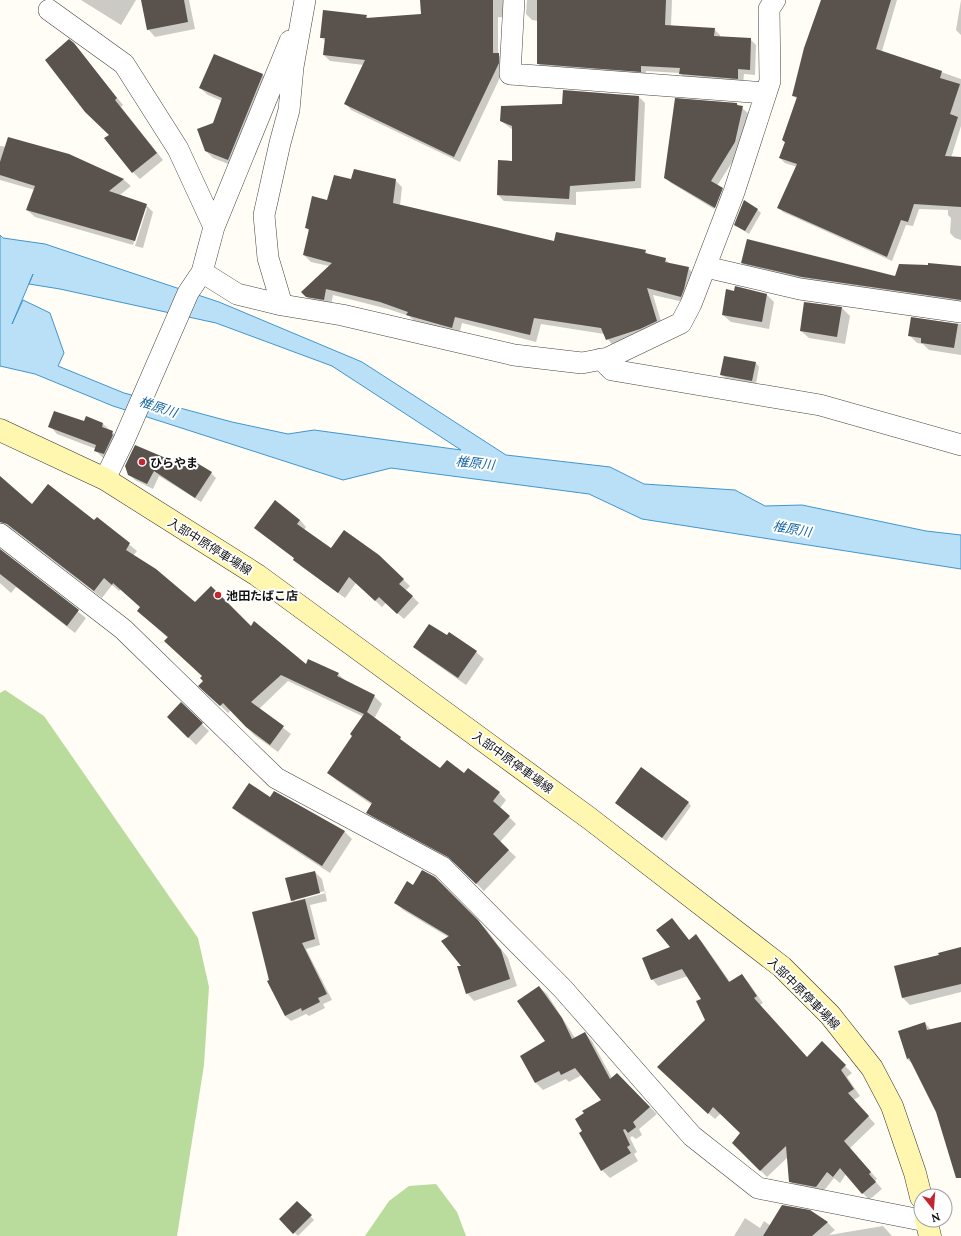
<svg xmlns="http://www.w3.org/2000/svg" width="961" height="1236" font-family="Lora,'Noto Sans JP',serif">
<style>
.forest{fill:#b9dc9c}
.water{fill:#b9e0f7;stroke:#3f96cf;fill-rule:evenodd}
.shadow{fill:#0003;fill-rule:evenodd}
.building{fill:#5a524d}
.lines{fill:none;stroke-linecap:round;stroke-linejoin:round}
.minor-casing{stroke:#444;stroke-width:22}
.secondary-casing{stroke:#333;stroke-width:23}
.minor{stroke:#fff;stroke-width:21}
.secondary{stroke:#fff6b0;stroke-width:22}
.poi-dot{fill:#c4262e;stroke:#fff;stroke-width:1.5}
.labels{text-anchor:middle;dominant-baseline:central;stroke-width:4;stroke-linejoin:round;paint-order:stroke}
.poi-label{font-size:12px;font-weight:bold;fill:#111;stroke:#fff;text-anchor:start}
.street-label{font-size:12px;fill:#111;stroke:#fff}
.water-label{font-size:13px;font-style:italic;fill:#1768a6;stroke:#fff}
</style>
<rect width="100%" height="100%" fill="#fffdf5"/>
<path class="forest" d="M5,690L44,716L198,938L209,987L204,1065L177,1236H0V693Z
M436,1184L457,1212L466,1236H365L389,1201L409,1186Z"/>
<path class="water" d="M0,235L3,238L45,244L219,302L362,362L506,455L610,467L644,484L735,490L765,506L802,505L926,531L961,535V569L642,519L589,494L391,468L343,480L113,406L35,374L0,366ZM33,274L29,284L60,289L216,323L332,366L461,450L314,430L288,434L232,422L124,393L58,366L64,353L50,313L23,300L12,324Z"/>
<path class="shadow" d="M81,0H136L121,25Z
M142,0H189L195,29L155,37L148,29Z
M430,0H509L507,18L498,17V54L504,60V69L460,162L351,110L346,104L364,65L330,61L324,55L325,41L321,37L366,16L369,19L422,15Z
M527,0H672L671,26L714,29L720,35V38L750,39L756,45L755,75L744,74L743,84L686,80L680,73L646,71V77L543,69L538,63V21L532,20L526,14Z
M822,0H897L882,51L961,79V126L951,158H961V240L955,238L950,233L951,218L948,215V210L919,209L913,226L906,225L892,261L783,212L778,207L797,167L785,163L780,158L786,143L783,140L797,99L793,95Z
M961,0V35L956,30Z
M73,43L123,105L121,107L163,160L140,179L133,172L110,135Z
M214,55L263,75L270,83L236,167L213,158L206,151L222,101L208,95L200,88Z
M564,91L639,97L645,103L641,188L576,192V205L504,201L498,195L513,162V130L501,121L563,105Z
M737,104L748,113L741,148L717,186L721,189L714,209L671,183L665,177Z
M0,146L69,155L124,180L131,186L120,195L146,205L153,212L143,248L135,246L147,208H144L133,245L35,217L27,210L35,190L0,180Z
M352,180H395L402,187L400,206L554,243L645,251L649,255L665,259L670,264L688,268L695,275L688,303L653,295L663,328L614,347L604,334L541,324L536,342L462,323L459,335L415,322L409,316L388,309L333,295L331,306L314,304L303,292L329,266L311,262L304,255L310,232L306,228L328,201Z
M723,190L728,195L721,213L715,210Z
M758,210L761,213L749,234L735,225Z
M742,263L896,277L961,267V306L750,270Z
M766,294L774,302L769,329L731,322L723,315Z
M805,303L842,308L850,316L845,344L809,338L801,331Z
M912,318L961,324V355L929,350L923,344L917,343L909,335Z
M756,363L759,367L756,384L725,378L721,374Z
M85,422L103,424L120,439L111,461L103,458L95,450L96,449L57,434L50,426Z
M126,466L187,469L211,473L216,478L201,502L159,476L153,489L135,480L129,474Z
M0,478L32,506L94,521L97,518L137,551L133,556L195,603L251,627L306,666L338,674L346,681L374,696L382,704L374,719L440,769L464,775L499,793L506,800L500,808L516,824L500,842L516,857L484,891L456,864L375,820L368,813L372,805L336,780L329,773L353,736L364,717L288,681L259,709L291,734L278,752L254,735L231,710L228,713L200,686L204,681L203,677L168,638L138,611L141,607L121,589L119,591L112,585L102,598L16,532L10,529L0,532Z
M300,520L306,527L304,530L331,550L378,556L410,586L406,590L419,603L404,619L386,603L382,607L356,583L345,598L301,566L295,559L255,528Z
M0,550L86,618L75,633L16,587L11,593L0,583Z
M447,637L476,652L484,659L466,685L422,654L414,647Z
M181,704L209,731L196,745L168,717Z
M274,792L345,832L352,839L330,873L241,815L233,808L270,798Z
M688,802L691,806L666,841L620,806Z
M315,872L322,879L327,901L310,905L320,945L306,949L332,1000L323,1004L325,1008L309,1016L306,1014L291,1021L285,1016L294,903L291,900ZM325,891L326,893L295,901V899Z
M434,878L486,929L508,958L517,986L474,1001L467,993L463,967L448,937L403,910L396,903L414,886Z
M672,919L689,940L695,936L702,942L730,982L742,975L748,982L763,1003L760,1005L807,1058L822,1043L852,1073L847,1077L860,1096L854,1100L875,1124L850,1148L877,1179L875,1181L882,1189L869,1200L846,1174L840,1183L834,1178L822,1193L797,1188L790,1181L788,1157L767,1177L733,1143L742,1134L721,1113L715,1119L665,1074L707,1020L702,999L688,976L658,986L652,979L671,948Z
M961,949V992L910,1005L903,998L895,967Z
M539,987L547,994L575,1038L585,1033L592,1041L612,1078L617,1074L657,1114L639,1129L642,1135L636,1139L632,1136L630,1138L637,1152L634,1154L638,1161L610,1178L602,1170L584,1132L603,1100L582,1075L569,1082L566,1079L543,1090L536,1083L521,1056L546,1041Z
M925,1023L931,1030L961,1023V1176L937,1111L914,1065L907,1059Z
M297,1202L314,1220L298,1236L280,1219Z
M810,1211L828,1223L835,1230L829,1235L883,1226L892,1236H734L745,1218L760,1228L764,1221L771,1226Z"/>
<path class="building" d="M141,0H184L188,22L147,30Z
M420,0H493V53H499V63L454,157L344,104L365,60L323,55L325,38H320L323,10L367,15L366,18L421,14Z
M537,0H666L665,25L715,28L714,36L751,38L750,70L738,69V79L679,74L680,68L641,66V72L537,64Z
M821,0H891L876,49L942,71L940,78L960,84L950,114L958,117L945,156L961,157V207L914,204L908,222L901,220L887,257L777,208L797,164L779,158L785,142L782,140L797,97L792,96L804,48Z
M69,39L74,43L117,98L115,100L157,153L132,173L104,138L109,135L85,112L45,60Z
M214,54L263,74L228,160L205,151L197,129L213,123L222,98L199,88Z
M563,90L639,96L635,181L570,186L569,199L497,195L498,160L512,161V126L500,121L501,106L562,104Z
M675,98L737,103V105L743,106L735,142L711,181L723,188L715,208L664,178Z
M8,137L69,154L124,179L109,191L147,204L135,241L26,210L35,186L0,175V162Z
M354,169L396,179L393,203L554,241L556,232L646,250L645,253L666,258L665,262L689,267L684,289L681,297L647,288L657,321L640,329L606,340L601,328L534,318L530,335L455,317L452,328L406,315L408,312L380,302L326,289L324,300L306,297L301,292L332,263L303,255L309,229L305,228L312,196L327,200L334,175L351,179Z
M744,200L758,209L745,231L734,225Z
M747,239L895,276L899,264L928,265V263L961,266V300L802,277L741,263Z
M735,286L767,294L762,322L722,315L726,289L734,291Z
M804,302L842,307L837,337L800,331Z
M911,317L958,324L954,348L921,343V338L908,336Z
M724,356L756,362L752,381L720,375Z
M54,411L84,421L86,416L103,423L102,427L113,431L112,434L113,435L104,454L94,451L96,445L48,427Z
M135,445L187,467L192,460L212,472L195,498L154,471L147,484L128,475L125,466Z
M0,476L32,504L48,484L94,520L97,517L130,543L126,550L156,569L195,602L211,586L251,626L254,621L306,664L308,659L339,673L337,676L375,695L367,712L401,737L400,739L440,768L447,760L464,773L468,768L500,792L493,801L510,816L493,834L509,850L476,884L448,857L366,813L372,803L327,773L352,736L350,734L364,714L281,675L251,702L284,726L270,745L246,727L223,703L220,706L198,686L203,681L200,678L202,676L164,641L168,637L137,611L140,607L113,583L112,585L104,578L94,591L7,524L0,522Z
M275,500L300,520L297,524L331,548L344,530L379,555L404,579L399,584L413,596L397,614L379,597L375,601L349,577L338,593L293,560L294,558L254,528Z
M0,549L79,610L67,626L0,574Z
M429,624L447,635L449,632L477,651L458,678L413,647Z
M181,702L203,723L188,738L167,717Z
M641,767L689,802L662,838L615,803Z
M249,783L270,797L274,791L345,831L322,866L232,808Z
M422,870L435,877L478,920L501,950L510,979L466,994L457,966H461L441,941L449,936L394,903L407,881L413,885Z
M315,871L320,893L291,901L285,878Z
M305,899L315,939L302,943L327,994L318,998L320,1002L302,1011L301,1008L285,1016L267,981L269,980L252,912Z
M672,918L689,940L696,934L729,982L742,974L757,996L754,998L807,1057L822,1041L846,1065L841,1070L854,1089L848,1093L869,1116L844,1141L871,1172L869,1174L876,1182L862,1194L840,1168L833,1177L827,1172L816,1187L789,1182L786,1146L760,1171L732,1143L740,1133L713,1107L708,1114L657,1067L705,1020L696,1001L701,999L682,969L651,980L642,958L670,947L656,930Z
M961,947V984L902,998L894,966L939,955L938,953Z
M539,986L562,1018L572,1039L585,1032L610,1079L617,1073L650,1107L633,1122L636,1127L628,1133L625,1129L623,1130L630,1145L627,1147L631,1153L601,1171L579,1133L582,1131L575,1119L584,1113L582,1111L601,1100L575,1068L561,1075L559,1071L535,1083L520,1056L545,1041L517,1001Z
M925,1022L927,1030L961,1022V1178H956L936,1112L909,1058L907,1059L898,1031Z
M297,1201L312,1215L293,1234L279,1219Z
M782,1205L810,1210L828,1222L812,1236H763Z"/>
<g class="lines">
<g class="minor-casing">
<path id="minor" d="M514,0L510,74L766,93
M49,10L124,64L178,149L214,227
M706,267L800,289L961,312
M202,272L214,227L290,41
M282,305L268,258L264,215L280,143L289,110L293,67L305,0
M601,359L612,370L820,405L961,445
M105,479L124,440L188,293L202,272L237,294L282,305L342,315L514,355L582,363L608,358L681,323L691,304L734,192L770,81L769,9L775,0
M0,534L123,629L276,778L442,867L563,989L692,1136L758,1188L921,1220"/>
</g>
<g class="secondary-casing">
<path id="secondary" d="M0,430L105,479L257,575L589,818L782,967L830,1015L872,1068L892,1106L915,1173L921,1197
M926,1220L930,1236"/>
</g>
<use href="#minor" class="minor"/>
<use href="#secondary" class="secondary"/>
</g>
<g class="poi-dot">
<circle cx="142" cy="462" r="4"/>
<circle cx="218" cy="595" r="4"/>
</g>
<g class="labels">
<g class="poi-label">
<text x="150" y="462">ひらやま</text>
<text x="226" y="595">池田たばこ店</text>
</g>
<g class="street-label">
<text transform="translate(210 546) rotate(32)">入部中原停車場線</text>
<text transform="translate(513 762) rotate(36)">入部中原停車場線</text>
<text transform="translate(804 993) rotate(45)">入部中原停車場線</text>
</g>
<g class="water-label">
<text transform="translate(158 407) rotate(19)">椎原川</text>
<text transform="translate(475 463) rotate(6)">椎原川</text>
<text transform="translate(792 529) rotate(10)">椎原川</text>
</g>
</g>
<g transform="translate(933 1208) rotate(163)"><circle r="19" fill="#ffffff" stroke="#a0a0a0"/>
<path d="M0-3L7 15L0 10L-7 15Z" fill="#c4262e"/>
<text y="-6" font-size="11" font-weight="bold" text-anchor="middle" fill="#111111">N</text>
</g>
</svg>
